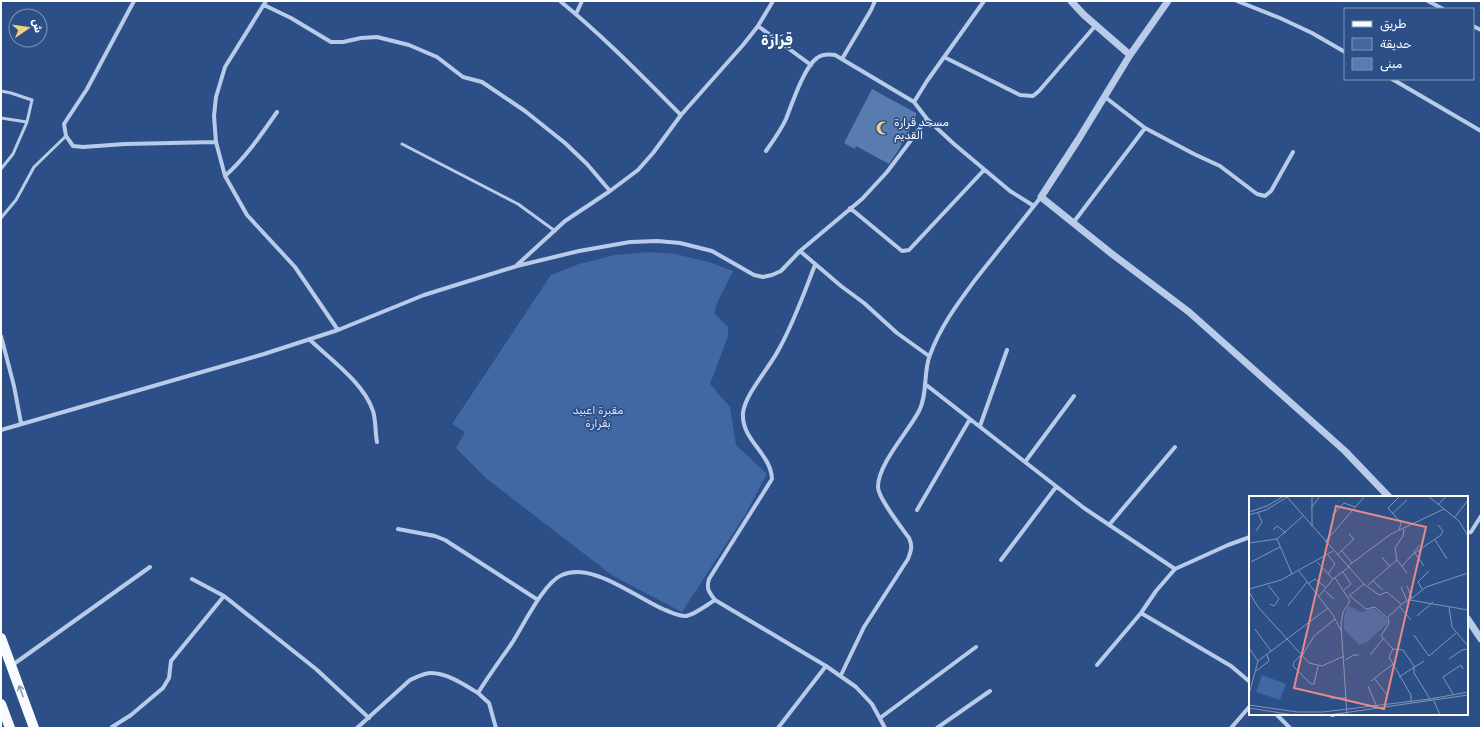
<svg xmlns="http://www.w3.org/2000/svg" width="1482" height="729" font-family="Rubik,Cairo,sans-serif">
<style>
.green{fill:#4168a3}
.building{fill:#587bb0}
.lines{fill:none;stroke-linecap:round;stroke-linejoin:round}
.service{stroke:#b8cbe8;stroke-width:3}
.minor{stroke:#b8cbe8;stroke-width:4}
.tertiary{stroke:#b8cbe8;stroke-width:7}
.primary{stroke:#fafbfe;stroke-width:10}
.oneway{stroke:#899cbd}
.labels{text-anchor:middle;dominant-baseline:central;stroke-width:3.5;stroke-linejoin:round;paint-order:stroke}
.poi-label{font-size:11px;fill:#fff;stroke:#2c4f87;text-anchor:start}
.park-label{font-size:11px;fill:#dbe6f6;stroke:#2c4f87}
.district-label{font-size:15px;font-weight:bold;fill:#fff;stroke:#2c4f87}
.inset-road{fill:none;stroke:#8095b7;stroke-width:1}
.view{fill:#e88989;fill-opacity:0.15;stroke:#e88989;stroke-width:2}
.inset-edge{fill:none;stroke:#fff;stroke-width:2}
</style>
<rect width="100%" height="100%" fill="#2c4f87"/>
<path class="green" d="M648,252L675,254L709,262L733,271L717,303L714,313L728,327V336L710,384L730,407L736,445L767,474L745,515L682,612L613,576L487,479L456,448L465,432L452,424L551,275L579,264L615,255Z"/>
<path class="building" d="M872,89L916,113V118L898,151L889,164L856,146L855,149L844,143Z"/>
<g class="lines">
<path class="service" d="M1,91L11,93L32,100L27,122
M1,118L27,122L13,154L1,169
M402,144L518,204L555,231
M1,218L16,200L34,167L66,136"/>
<path class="minor" d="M134,1L87,89L64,124L66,136L73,146L83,147L125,144L216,142
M266,1L225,67L216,97L214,116L216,142L225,176L247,215L295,267L338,330
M560,1C603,36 642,76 681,115
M1237,1L1280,18L1312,33L1345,52
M1428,1L1443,9
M264,5L291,18L331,42H343L361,38L377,37L409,45L437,57L463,77L482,82L525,111L565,143L587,164L610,191
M576,14L582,1
M758,26L811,65
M1473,26L1481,30
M944,57L1020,95L1033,96L1039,91L1096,25
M842,59L871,10L875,1
M1392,79L1481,131
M1105,97L1145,128L1194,154L1220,166L1257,194L1265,196L1271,191L1293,152
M914,102L927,81L984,1
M766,151C773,141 781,130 786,119C792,104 804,67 817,58C822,54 828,54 835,55L914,102L927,119L954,144L1010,191L1034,206
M225,176C246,157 261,135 277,112
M850,208L902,251L909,250L984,170
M1073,223L1145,128
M800,251L841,286L864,303L897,333L929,356
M517,265L565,221L610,191L638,170L653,153L681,115L743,45L758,26L773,1
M815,265C804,293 794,322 779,349C770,367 745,394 743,413C741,440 771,453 772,479L709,579C706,589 709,592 715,600L826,666L856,687L872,704L885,728
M1,336L14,386L21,423
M309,339C330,359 364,383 373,411C376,420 375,432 377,442
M925,384L1084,508L1175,569
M980,426L1007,350
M1,430L264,354L338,330L424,295L517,266L579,251L630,242L657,241L680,243L712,251L754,275L763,277L772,275L781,271L800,251L862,199L887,172L927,119
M1025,462L1074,396
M917,510L970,419
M1109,525L1175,447
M398,529L435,536L445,540L538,600
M1467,533L1471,532L1481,516
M1001,560L1056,487
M192,579L224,596L282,642L316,669L369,718
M1141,613L1231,666L1250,682
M1097,665L1141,613L1156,591L1175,569L1228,545L1250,537
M11,666L150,567
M841,675L864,627L908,559C911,551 913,546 909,538C902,528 878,498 878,487C878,464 908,432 919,411C928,394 923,372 930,355C940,327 958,303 975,280C997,252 1019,225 1041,197
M1276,714L1290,728
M1330,714L1333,715
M880,718L976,647
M112,727L131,715L163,688L169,678L171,661L224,596
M357,728L410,680C417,677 424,673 431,673C447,673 465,685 478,693
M496,728L489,703L478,693C489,675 501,659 512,643C523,626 544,582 562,575C592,561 638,599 665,610C671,612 678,616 685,616C693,616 708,604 715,600
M778,728L826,666
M937,728L990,691
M1231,728L1250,706"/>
<path class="tertiary" d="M1071,1L1084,15L1130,55
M1168,1L1130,55L1078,140L1041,197L1112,254L1189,312L1345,451L1389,497
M1467,618L1481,639"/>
<path class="primary" d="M1,638L34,728
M1,704L10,728"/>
</g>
<defs><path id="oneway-shaft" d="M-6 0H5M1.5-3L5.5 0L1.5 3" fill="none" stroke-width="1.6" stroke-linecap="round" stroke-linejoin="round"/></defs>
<use class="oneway" href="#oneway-shaft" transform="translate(21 691) rotate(-110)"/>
<defs>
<g id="mosque-bare" transform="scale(1.08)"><path d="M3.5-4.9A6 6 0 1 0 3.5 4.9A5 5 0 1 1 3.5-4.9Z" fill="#edd381" stroke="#2c4f87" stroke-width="2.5" paint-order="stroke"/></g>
</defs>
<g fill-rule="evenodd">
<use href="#mosque-bare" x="883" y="128"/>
</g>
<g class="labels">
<g class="poi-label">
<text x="894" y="122">مسجد قرارة<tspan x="894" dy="13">القديم</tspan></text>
</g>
<g class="park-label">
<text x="598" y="410">مقبرة اعبيد<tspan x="598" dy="13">بقرارة</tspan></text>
</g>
<g class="district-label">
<text x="777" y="40">قِرَارَة</text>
</g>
</g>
<g transform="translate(1249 496)">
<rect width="219" height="219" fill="#2c4f87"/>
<path d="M99,110L112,116L125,112L140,126L118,146L110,149L95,133V120ZM13,179L37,188L31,204L7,196Z" fill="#4168a3"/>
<path class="inset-road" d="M63,0V31M179,0L210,25L219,40M38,1L99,70L142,38L195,13M189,9L197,0M62,12L71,0M0,16L18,10L35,0M143,18L158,4M0,19L17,14L40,0M83,20L95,7L106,11M206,21L219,4M155,33L154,40L146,52L148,64L158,77M24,34L28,30L37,37M150,34L152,27L139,12L151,0M7,35L13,26L9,17M28,43L43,78M186,44L198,63M76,46L116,0M0,47L28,43L54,20M171,49L165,56L175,70M93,55L103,67M88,59L105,43L100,38M133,61L141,71M2,66L31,51M68,66L84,83M99,70L115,88L130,99L138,96L152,108M153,70L163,59L192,39L194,35L189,29M50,75L84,119L92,135M94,76L102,88L95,94M79,78L86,68L79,59M86,82L101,105L94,116L92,128L98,219M124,85L134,94M59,88L66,83L76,91M19,89L30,103L25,110L21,108M119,89L148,64M158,90L163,102M152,91L158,105M0,93L32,84L84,55M173,93L169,86L180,75M76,95L85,103M0,96L9,111L60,167L73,170L95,160M70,100L84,83L100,71M100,100L115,88M101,100L117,113L126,111L138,122L154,107L161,104L219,114M161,104L177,91L219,77M39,110L58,86M150,110L162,124M200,111L203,131L219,150M168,120L184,106M139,122L140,127L132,140L144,153L154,154L165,170V177L181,203M6,133L22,155M165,139L180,160L207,137M0,152L9,165M144,153L140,161L162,199V205M52,159L45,166L44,170L62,188H65L69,170M121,159L134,143M53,160L65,140L86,123M200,163L213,154L219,153M96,164L105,159H110M7,175L20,165L18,159M150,181L175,165M125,182L138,199M122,185L144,168M119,190L127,209M0,198L9,165L79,112M204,198L194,181L212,169L214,173M81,202H98M185,205L191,219M0,209L48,216H74L181,203L219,196M0,212L45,219M80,219L219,199"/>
<path class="view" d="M87,10L177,31L135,213L45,192Z"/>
<rect width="219" height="219" class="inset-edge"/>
</g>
<rect width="1482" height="729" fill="none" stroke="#ffffff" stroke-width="4"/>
<rect x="1344" y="8" width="130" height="72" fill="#2c4f87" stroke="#8095b7"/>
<rect x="1352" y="21" width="20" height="6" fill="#fafbfe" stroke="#8095b7"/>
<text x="1380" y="28" font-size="12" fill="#ffffff">طريق</text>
<rect x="1352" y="38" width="20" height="12" fill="#4168a3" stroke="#8095b7"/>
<text x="1380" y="48" font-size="12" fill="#ffffff">حديقة</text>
<rect x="1352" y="58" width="20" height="12" fill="#587bb0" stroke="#8095b7"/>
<text x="1380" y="68" font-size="12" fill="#ffffff">مبنى</text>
<g transform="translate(28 28) rotate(77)"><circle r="19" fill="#2c4f87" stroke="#8095b7"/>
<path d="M0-3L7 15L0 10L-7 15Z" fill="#edd381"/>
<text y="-6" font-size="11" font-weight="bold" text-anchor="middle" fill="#ffffff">ش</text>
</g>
</svg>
